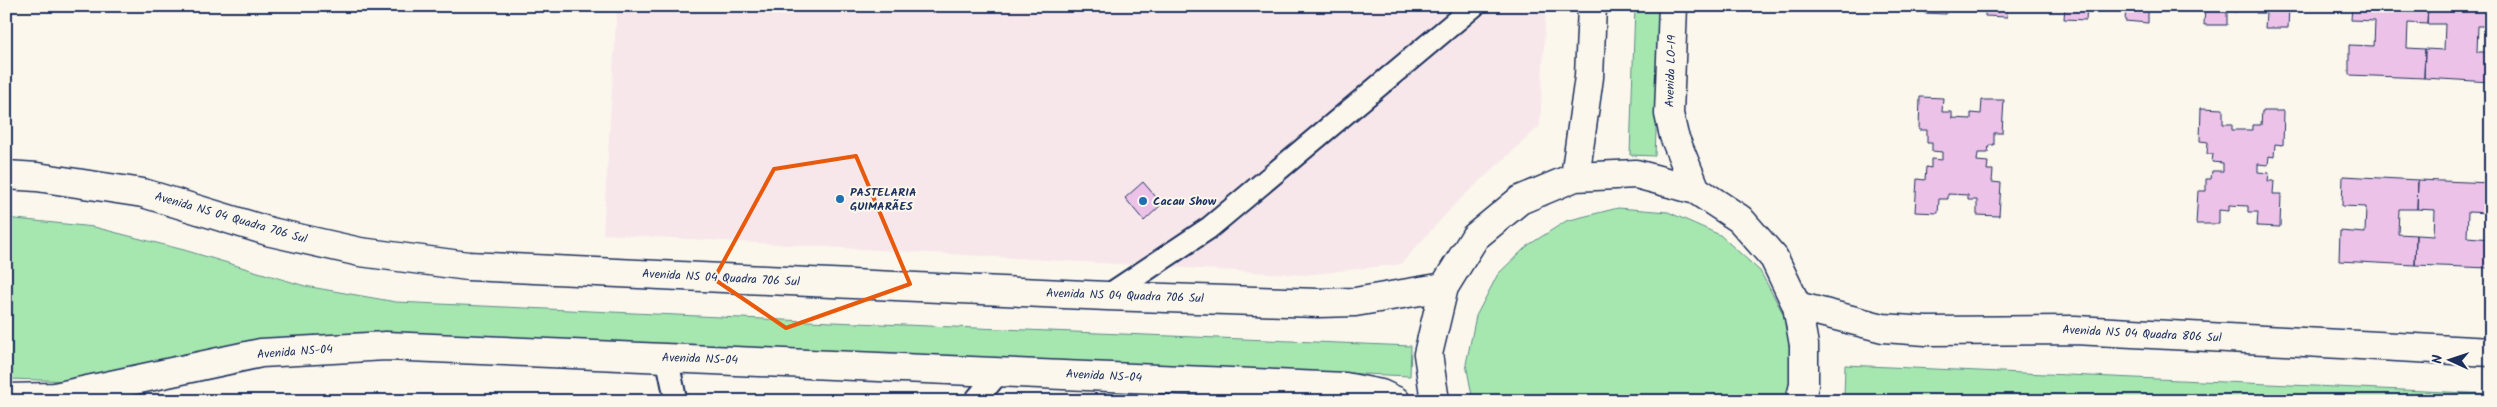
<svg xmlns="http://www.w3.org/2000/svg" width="2497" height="407" font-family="Kalam,sans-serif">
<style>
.built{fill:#f7e7eb}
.green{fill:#a6e7b0;stroke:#608b87}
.building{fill:#edc2e8;stroke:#1b2f5e}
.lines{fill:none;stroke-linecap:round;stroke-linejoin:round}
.service-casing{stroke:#1b2f5e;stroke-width:25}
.tertiary-casing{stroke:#1b2f5e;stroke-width:31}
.secondary-casing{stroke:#1b2f5e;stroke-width:31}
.path{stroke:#1b2f5e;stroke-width:3;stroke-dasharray:5 4;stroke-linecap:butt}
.service{stroke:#fbf7ec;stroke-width:21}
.tertiary{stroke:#fbf7ec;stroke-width:28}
.secondary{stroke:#fbf7ec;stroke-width:28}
.marked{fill:none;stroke:#e8590c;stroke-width:4;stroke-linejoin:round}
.poi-dot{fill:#1f6fb2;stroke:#fbf7ec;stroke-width:2}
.labels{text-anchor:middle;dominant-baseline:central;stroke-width:4;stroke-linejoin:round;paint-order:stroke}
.street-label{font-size:12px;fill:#1b2f5e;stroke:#fbf7ec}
.poi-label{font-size:12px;font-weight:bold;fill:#1b2f5e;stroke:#fbf7ec;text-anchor:start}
</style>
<rect width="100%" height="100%" fill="#fbf7ec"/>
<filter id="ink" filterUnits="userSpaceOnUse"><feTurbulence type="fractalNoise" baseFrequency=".02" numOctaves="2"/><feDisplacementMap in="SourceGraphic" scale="10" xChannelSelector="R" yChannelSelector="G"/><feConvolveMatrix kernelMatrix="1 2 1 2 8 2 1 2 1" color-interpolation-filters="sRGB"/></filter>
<g filter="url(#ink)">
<path class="built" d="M617,6H1546L1540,126L1454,205L1401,264L1305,275L603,234Z"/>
<path class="green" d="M1635,6H1661L1655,156L1630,155Z
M1618,208L1668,212L1720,235L1760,271L1784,315L1795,362L1792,401H1473L1466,364L1476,316L1498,274L1527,246L1566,221Z
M6,218L94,227L184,250L305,286L396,302L784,320L1411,346L1410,376L496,337L308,336L77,381L6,379Z
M1845,365L2491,394V401H1947L1844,397Z"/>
<path class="building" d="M1924,6H1946V14L1924,13Z
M1985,6H2008L2007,17L1985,16Z
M2065,6H2087L2086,20L2064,19Z
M2148,6V23L2125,21L2126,7H2116Z
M2205,6H2289L2288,28H2265L2266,13H2256V7L2237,6V12L2227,11V25H2204Z
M2352,6H2428L2427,24L2408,23L2407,48L2425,49L2424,78L2349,75V45L2374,46L2375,21L2351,20Z
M2428,6H2491V26H2478L2477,52H2491V82L2424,78L2425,49L2444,50L2445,24H2427Z
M1920,97L1943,98L1942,112H1952V118L1971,119V113L1981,114L1982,100H2004L2002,133H1994V145H1989L1988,153H1978L1977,161L1988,162L1987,170H1993L1992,182L2001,183L1999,216L1977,215V200H1968V195L1948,194V199H1939L1938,213L1915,212L1917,179L1925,180L1926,167L1931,168V159L1942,160V152L1932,151V143H1927V130H1919Z
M2201,108L2223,109V124H2232V130H2252V125H2261L2262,111H2284L2283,145L2275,144L2274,157L2269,156L2268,165L2258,164V172L2269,173L2268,181H2274L2273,194H2281L2280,227L2257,226L2258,212H2248V206L2229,205V211L2219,210V224H2196L2198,191H2206V179H2211L2212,171H2223V163L2212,162L2213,154H2207L2208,142L2200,141Z
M2343,176L2418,180L2417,209H2399L2398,234L2416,235L2415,265L2339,261L2340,231L2365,233L2366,207L2342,206Z
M2418,180L2491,183V213L2468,212L2467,237L2491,239L2490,268L2415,265L2416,235L2434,236L2435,210L2417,209Z
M1143,182L1162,204L1144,221L1125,198Z"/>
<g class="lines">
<g class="service-casing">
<path id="service" d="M1107,296L1209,228L1474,6
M667,358L676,401
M975,401L1000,371"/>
</g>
<g class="tertiary-casing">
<path id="tertiary" d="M6,175L37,177L143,193L271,232L360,252L468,266L1107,296L1318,303L1355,302L1444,287
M1797,306L1883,328L1926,331L2075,330L2491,352
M6,398L55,397L261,353L386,346L1345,387L1381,394L1396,401"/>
</g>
<g class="secondary-casing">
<path id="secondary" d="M1673,6L1669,114L1674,136L1696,190
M1575,177L1589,77L1592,6
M1435,401L1428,354L1444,287L1475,237L1520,200L1575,177L1636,174L1696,190L1740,219L1774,258L1797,306L1804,345V385L1800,401"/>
</g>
<path class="path" d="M299,401H534"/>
<use href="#service" class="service"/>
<use href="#tertiary" class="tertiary"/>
<use href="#secondary" class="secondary"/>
</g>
</g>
<path class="marked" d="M856,156L910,284L786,328L714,279L774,169Z"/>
<g class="poi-dot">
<circle cx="840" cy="199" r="5"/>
<circle cx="1143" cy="201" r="5"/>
</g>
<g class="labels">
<g class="street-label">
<text transform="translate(1671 71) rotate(-88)">Avenida LO-19</text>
<text transform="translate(231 218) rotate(16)">Avenida NS 04 Quadra 706 Sul</text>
<text transform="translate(721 278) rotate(3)">Avenida NS 04 Quadra 706 Sul</text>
<text transform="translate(1125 296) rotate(2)">Avenida NS 04 Quadra 706 Sul</text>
<text transform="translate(2142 334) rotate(3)">Avenida NS 04 Quadra 806 Sul</text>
<text transform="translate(295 352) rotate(-4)">Avenida NS-04</text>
<text transform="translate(700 359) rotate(2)">Avenida NS-04</text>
<text transform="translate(1104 376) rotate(3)">Avenida NS-04</text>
</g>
<g class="poi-label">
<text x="850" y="192">PASTELARIA<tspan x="850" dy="14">GUIMARÃES</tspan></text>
<text x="1153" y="201">Cacau Show</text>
</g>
</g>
<rect width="2497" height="407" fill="none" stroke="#fbf7ec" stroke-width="25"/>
<rect x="12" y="12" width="2472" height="382" fill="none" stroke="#1b2f5e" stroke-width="2" filter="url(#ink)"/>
<g transform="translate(2450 360) rotate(273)" stroke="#fbf7ec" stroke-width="4" paint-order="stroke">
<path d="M0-4L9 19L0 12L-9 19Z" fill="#1b2f5e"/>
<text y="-8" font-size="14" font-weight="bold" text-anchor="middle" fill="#1b2f5e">N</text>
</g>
</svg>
